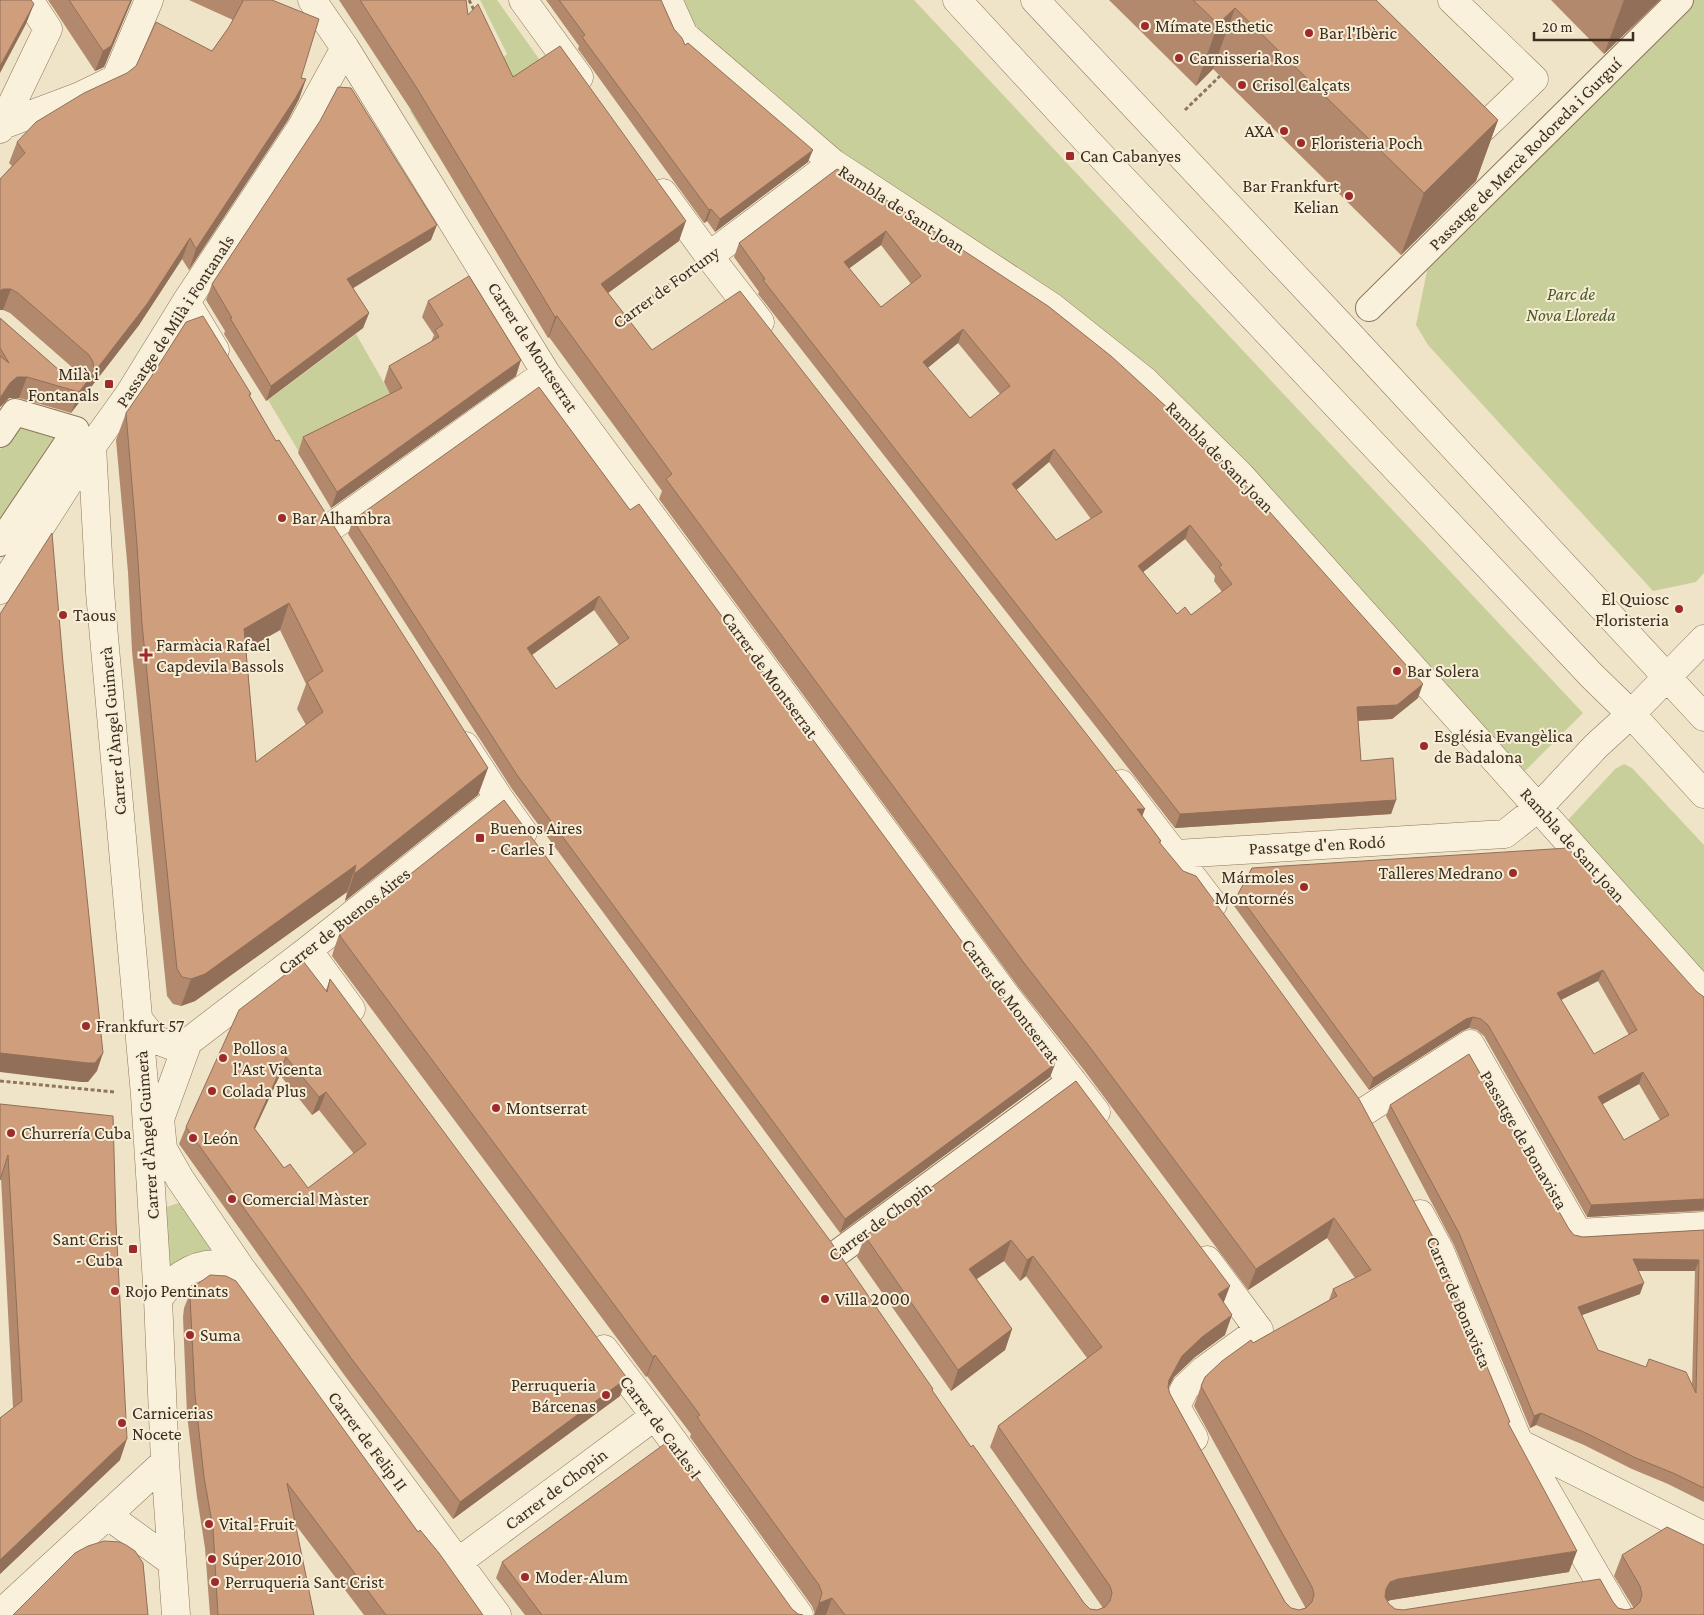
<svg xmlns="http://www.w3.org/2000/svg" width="1704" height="1615" font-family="'Crimson Pro',serif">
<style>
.green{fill:#c9cf9b}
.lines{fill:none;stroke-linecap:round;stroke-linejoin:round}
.pedestrian-casing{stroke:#8d765c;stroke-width:28}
.minor-casing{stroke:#8d765c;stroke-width:29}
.path{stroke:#8d765c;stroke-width:3;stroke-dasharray:4 2.5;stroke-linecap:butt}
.pedestrian{stroke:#faf1dc;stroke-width:26}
.minor{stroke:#faf1dc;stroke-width:28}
.wall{fill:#b2896c;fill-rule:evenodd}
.shaded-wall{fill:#916f58}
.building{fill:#cf9f7d;stroke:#916f58;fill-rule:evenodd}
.poi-dot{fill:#9e2a2b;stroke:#f7eed8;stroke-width:2}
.labels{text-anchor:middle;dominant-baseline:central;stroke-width:4;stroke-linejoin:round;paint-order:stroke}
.poi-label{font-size:18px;fill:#3d2e20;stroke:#f7eed8;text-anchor:start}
.street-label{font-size:18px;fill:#3d2e20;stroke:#f7eed8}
.park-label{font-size:18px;font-style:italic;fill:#4d5a26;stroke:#f7eed8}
</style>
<rect width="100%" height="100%" fill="#f0e4c8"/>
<path class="green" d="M480,0H497L547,70L435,151L410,111L491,51L499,61L507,54Z
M684,0H914L1583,713L1523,773L853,161L823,139L694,24Z
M1689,0H1704V573L1696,582L1653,591L1428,345L1416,325L1430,256Z
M356,334L396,404L299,452L268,400Z
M20,418L65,433L0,534V450Z
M1624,764L1632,768L1704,845V972L1568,820L1615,769Z
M187,1200L222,1251L169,1270L161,1209Z"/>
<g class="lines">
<g class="pedestrian-casing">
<path id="pedestrian" d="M1369,308L1680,0
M0,434L15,412L76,430L0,543
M836,1254L1072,1080"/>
</g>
<g class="minor-casing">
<path id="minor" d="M312,0L345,48L546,373L1004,993L1096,1112
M523,0L579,77
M668,0L684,35L833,163L1052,307L1145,381L1241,476L1704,993
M957,0L1088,142L1592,676L1631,714L1704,794
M1035,0L1346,331L1704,717
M1452,0L1534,79L1484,127L1468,112
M3,125L80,96L113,80L117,76L149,0
M0,129L48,29L29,0
M663,193L709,256L760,322
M709,256L833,163
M186,302L215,350
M92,446L100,592L145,1095L158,1299L165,1462L176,1615
M327,530L546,373
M0,590L92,446L128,396L186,302L301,128L345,48
M465,746L499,798L523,832
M1121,784L1213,904
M1176,854L1505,834L1539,807L1596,746L1631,714L1704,639
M308,950L351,1009
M138,1019L154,1039L172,1046L188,1042L308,950L499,798
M188,1042L160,1119L163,1149L180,1179L240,1267L497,1615
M1365,1111L1470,1044L1578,1233L1704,1226
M1420,1214L1440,1251L1519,1443L1619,1615
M158,1299C173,1279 189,1265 216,1264C224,1264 232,1266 240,1267
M604,1349L655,1416L799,1615
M1194,1438L1176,1407L1185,1388L1204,1370L1259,1330L1207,1260
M1519,1443L1704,1536
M107,1515L172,1562
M458,1562L655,1416
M0,1614L165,1462"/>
</g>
<path class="path" d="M469,0L474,10
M1185,110L1220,76
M624,317L684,274
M0,1081L115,1092"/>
<use href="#pedestrian" class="pedestrian"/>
<use href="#minor" class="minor"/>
</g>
<path class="wall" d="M48,0H132L104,67L95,71Z
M189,0H272L301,78L306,79L299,99L288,120L189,270L182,259L139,325L71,413L19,398H9L0,407V318L68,378L76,382L83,381L85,380L81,375L10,313L3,310H0V179L12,166L9,163L17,142L212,51L229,27L233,20Z
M339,0H466L468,15L513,77L679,241L608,293L652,350L1142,816L1161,841L1160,844L1509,1425L1569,1572L1391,1600L1387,1601L1389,1604L1395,1609L1403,1610L1613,1602L1618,1608L1626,1610L1633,1608V1607L1614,1576L1622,1555L1704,1615H814L815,1614L812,1606L690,1437L691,1434L647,1376L646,1377L332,956L334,949L341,929L933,1389L932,1391L971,1447L1084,1603L1090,1609L1097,1610L1103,1608L990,1447L998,1426L1087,1358L1026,1276L1020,1281L1004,1261L977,1279L1012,1329L1005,1350L951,1391L857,1257L865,1236L1076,1081L1224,1303L1225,1335L1195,1357L1174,1377L1168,1388L1170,1394L1285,1602L1291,1608L1299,1610L1305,1608V1607L1194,1406L1201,1386L1253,1343L1329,1300L1333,1289L1355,1278L1327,1238L1248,1290L1084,1070L1016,984L659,499L662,491L549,337L548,338L411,110Z
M546,0H661L674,29L685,45L808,162L715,232L707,221L704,223L578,49L579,46Z
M1109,0H1376L1498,120L1476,181L1401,255L1213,69L1196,86Z
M1551,0H1660L1604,54Z
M837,169L1418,698L1392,719L1358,721L1361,761L1396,800L1391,814L1175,828L758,294L759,292L734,257L739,243ZM881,245L911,284L881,307L849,268ZM958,343L1000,394L970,418L927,368ZM1049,462L1091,519L1056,540L1016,490ZM1185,539L1215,576L1214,581L1222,592L1191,615L1177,614L1143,572Z
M431,240L353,288L369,313L363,328L266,401L224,334L225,331L206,300L212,284Z
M428,301L516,376L331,508L298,453L303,437L390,394L384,382L389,366L431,342L434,335L422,317Z
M251,394L250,396L276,441L488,768L478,795L345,901L347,892L195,1001L181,1006L173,1004L167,996L132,651L128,572L116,440L126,413ZM280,630L306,684L297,709L306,725L256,762L246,649Z
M630,510L997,989L1055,1064L1050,1077L840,1233L512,789L348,534L353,520ZM594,610L619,645L556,689L532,655Z
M1252,868L1697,992L1704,997V1211L1587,1217L1484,1036L1477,1030L1469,1028L1462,1031L1369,1090L1234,906L1238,894ZM1598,981L1629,1035L1594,1054L1561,1000ZM1639,1084L1660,1120L1624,1140L1602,1104Z
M330,979L620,1396L453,1519L345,1376L179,1144L186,1127L326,990ZM280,1075L312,1115L319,1110L354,1154L308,1188L284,1168L255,1129Z
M0,1104L120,1460L0,1574V1418L13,1408L1,1178Z
M1390,1105L1569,1229L1574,1235L1583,1237L1704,1230V1502L1668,1484L1632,1469L1584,1445L1536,1425L1530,1428L1454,1245L1386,1116ZM1639,1271H1695L1692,1385L1598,1350L1582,1315L1640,1294Z
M192,1288L418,1532L483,1615H364L295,1524L314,1615H210L205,1548L197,1497L187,1415L183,1317L184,1308Z
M502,1562L792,1609L798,1614L802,1615H525L496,1578Z"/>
<path class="shaded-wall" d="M131,0H132L104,67L95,71L103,51Z
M1624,0H1660L1604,54Z
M34,4L26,24L0,73V66Z
M1235,8L1213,69L1196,86L1218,24Z
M306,79L299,99L288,120L189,270L196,249Z
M1498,120L1476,181L1401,255L1424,193Z
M813,150L808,162L715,232L720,219Z
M711,209L707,221L704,223L709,210Z
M686,221L679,241L593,304L601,284Z
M437,225L431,240L342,295L347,279Z
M886,231L881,245L839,276L844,262Z
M190,238L182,259L139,325L71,413L79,392Z
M3,289H11L3,310H0V291Z
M369,313L363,328L266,401L271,386Z
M557,316L549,337L548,338L555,317Z
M963,329L958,343L918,376L923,362Z
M521,360L516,376L331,508L337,492Z
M17,377H27L19,398H9L0,407V398L10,383Z
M1054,449L1049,462L1007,498L1012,484Z
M1190,525L1185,539L1133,580L1138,566Z
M599,596L594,610L522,662L527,648Z
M289,603L280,630L235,656L244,629Z
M1423,684L1418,698L1392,719L1352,721L1357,707Z
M488,768L478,795L345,901L354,874Z
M1396,800L1391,814L1175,828L1180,814Z
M1137,809H1145L1137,830Z
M356,865L347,892L195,1001L181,1006L191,979Z
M1603,970L1598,981L1553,1004L1557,993Z
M1473,1017L1469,1028L1462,1031L1369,1090L1373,1078L1466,1019Z
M0,1053H103L97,1071L88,1082H81L0,1072Z
M286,1057L280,1075L247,1145L254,1128Z
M1055,1064L1050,1077L840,1233L845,1219Z
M1643,1072L1639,1084L1594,1109L1598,1097Z
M326,1092L319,1110L312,1115L319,1097Z
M1704,1199V1208L1703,1210L1587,1217L1591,1205Z
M1334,1218L1327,1238L1248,1290L1256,1269Z
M1011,1240L1004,1261L961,1289L969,1269Z
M1033,1256L1026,1276L1020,1281L1027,1260Z
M1633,1259L1699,1260L1695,1271H1629Z
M1644,1283L1640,1294L1574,1318L1578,1307Z
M1230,1286L1222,1307L1218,1294Z
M1232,1315L1225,1335L1195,1357L1174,1377L1162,1400L1169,1380L1182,1356L1202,1337Z
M1012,1329L1005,1350L951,1391L958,1370Z
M655,1355L647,1376L646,1377L653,1357Z
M627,1378L620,1396L453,1519L460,1502Z
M1541,1413L1536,1425L1530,1428L1534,1416Z
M127,1439L120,1460L0,1574V1560Z
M1577,1551L1569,1572L1391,1600L1383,1603L1386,1589L1390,1582L1398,1579Z
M832,1598L826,1615H814L819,1603Z"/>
<path class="building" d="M0,0H31L34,4L0,66Z
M69,0H131L111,46L103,51Z
M242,0H272L319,19L301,78L306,79L295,99L196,249L190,238L147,304L79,392L27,377H17L10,383L0,398V356L9,363L0,348V318L68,378L76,382L83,381L90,377L94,369L93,362L89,355L18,293L11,289H3L0,291V179L25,153L17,142L36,122L84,93L127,73L136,66L156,22L212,51L229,27L243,1Z
M360,0H466L468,15L478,4L513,77L560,46L686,221L601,284L652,350L740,291L1145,809H1137L1161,841L1159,842L1183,871L1196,876L1359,1099L1433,1237L1510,1422L1508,1423L1577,1551L1398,1579L1390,1582L1386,1589L1385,1597L1389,1604L1395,1609L1403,1610L1600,1579L1613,1602L1618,1608L1626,1610L1634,1608L1640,1602L1642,1594L1640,1586L1622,1555L1667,1527L1704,1545V1615H845L832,1598L819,1603L822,1593L819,1585L697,1417L700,1415L655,1355L653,1357L340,936L341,929L504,800L831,1242L933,1389L932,1390L971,1447L973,1445L1084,1603L1090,1609L1097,1610L1105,1607L1110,1601L1112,1593L1110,1586L998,1426L1102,1347L1033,1256L1027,1260L1011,1240L969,1269L1012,1329L958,1370L865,1236L1076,1081L1230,1286L1218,1294L1232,1315L1202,1337L1182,1356L1169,1380L1168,1387L1170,1394L1285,1602L1291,1608L1299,1610L1306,1608L1312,1602L1314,1594L1312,1587L1201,1386L1205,1377L1222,1361L1251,1340L1253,1343L1337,1296L1333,1289L1371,1270L1334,1218L1256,1269L1092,1050L1024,963L666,479L672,474L557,316L555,317L418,90Z
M559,0H661L674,29L682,38L685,45L688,43L813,150L720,219L711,209L709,210L582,37L585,35Z
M1193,0H1376L1498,120L1424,193L1235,8L1218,24Z
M338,87L351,88L437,225L347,279L369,313L271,386L230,318H232L212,284L320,121Z
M837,169L847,174L1048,306L1111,356L1194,432L1235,473L1423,684L1397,705L1357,707L1361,761L1393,758L1396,800L1180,814L763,280L765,279L739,243ZM886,231L921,276L881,307L844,262ZM963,329L1010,386L970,418L923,362ZM1054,449L1102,512L1056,540L1012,484ZM1190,525L1222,565L1219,567L1232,584L1191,615L1185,607L1177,614L1138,566Z
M469,276L521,360L337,492L303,437L402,388L389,366L439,337L435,330L443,325L428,301Z
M203,316L251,394L249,395L276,441L279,440L488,768L354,874L356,865L205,974L191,979L182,977L177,969L142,624L137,545L126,413L151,377L186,322ZM289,603L323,671L307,682L323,712L256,762L244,629Z
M539,387L630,510L639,504L997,989L1055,1064L845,1219L517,775L353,520ZM599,596L629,638L556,689L527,648Z
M52,533L63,663L103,1053L95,1063H88L0,1053V614Z
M1568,848L1697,992L1704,997V1199L1591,1205L1488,1025L1481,1019L1473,1017L1466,1019L1373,1078L1238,894L1252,868ZM1603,970L1637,1030L1594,1054L1557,993ZM1643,1072L1669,1115L1624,1140L1598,1097Z
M303,961L327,992L330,979L627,1378L460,1502L351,1358L186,1127L239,1010ZM286,1057L319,1097L326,1092L366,1144L308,1188L290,1164L284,1168L254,1128Z
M1469,1054L1569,1229L1574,1235L1583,1237L1704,1230V1488L1673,1473L1636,1458L1588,1434L1541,1413L1534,1416L1459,1233L1390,1105ZM1633,1259L1699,1260L1696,1393L1686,1372L1649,1359L1646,1367L1598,1350L1578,1307L1644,1283Z
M0,1104L113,1116L116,1223L127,1439L0,1560V1418L22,1401L8,1155L0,1180Z
M210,1275L226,1276L236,1281L418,1532L420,1530L439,1553L483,1615H386L287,1483L314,1615H218L213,1528L204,1477L195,1395L190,1297L192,1288Z
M670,1440L792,1609L798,1614L803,1615H542L502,1562Z
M104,1541L120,1542L126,1545L135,1551L143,1563L148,1615H13L75,1553L88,1546Z"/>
<g class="poi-dot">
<circle cx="1145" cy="26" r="5"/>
<circle cx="1309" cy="33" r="5"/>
<circle cx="1179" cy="58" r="5"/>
<circle cx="1242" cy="85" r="5"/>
<circle cx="1284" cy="131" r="5"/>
<circle cx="1301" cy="143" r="5"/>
<rect x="1065" y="151" width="10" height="10" rx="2.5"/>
<circle cx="1349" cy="196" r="5"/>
<rect x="104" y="379" width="10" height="10" rx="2.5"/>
<circle cx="282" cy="518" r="5"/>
<circle cx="1679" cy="609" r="5"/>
<circle cx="63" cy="615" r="5"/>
<path d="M143.5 647.5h5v5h5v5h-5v5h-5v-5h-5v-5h5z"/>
<circle cx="1397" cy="671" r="5"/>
<circle cx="1424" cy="746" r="5"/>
<rect x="475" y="833" width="10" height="10" rx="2.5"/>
<circle cx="1513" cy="873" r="5"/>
<circle cx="1304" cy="887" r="5"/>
<circle cx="86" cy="1026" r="5"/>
<circle cx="223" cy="1058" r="5"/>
<circle cx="212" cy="1091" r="5"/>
<circle cx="496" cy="1108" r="5"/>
<circle cx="11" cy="1133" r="5"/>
<circle cx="193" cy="1138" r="5"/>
<circle cx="232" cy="1199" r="5"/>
<rect x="128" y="1244" width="10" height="10" rx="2.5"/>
<circle cx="115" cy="1291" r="5"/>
<circle cx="825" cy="1299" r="5"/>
<circle cx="190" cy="1335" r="5"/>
<circle cx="606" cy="1395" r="5"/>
<circle cx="122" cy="1423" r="5"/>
<circle cx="209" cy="1524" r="5"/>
<circle cx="212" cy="1559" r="5"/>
<circle cx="525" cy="1577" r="5"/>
<circle cx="215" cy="1582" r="5"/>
</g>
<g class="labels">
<g class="poi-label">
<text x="1155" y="26">Mímate Esthetic</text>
<text x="1319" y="33">Bar l'Ibèric</text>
<text x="1189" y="58">Carnisseria Ros</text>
<text x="1252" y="85">Crisol Calçats</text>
<text x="1274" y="131" text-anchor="end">AXA</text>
<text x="1311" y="143">Floristeria Poch</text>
<text x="1080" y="156">Can Cabanyes</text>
<text x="1339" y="186" text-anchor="end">Bar Frankfurt<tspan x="1339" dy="21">Kelian</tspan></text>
<text x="99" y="374" text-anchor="end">Milà i<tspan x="99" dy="21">Fontanals</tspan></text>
<text x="292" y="518">Bar Alhambra</text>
<text x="1669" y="599" text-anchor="end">El Quiosc<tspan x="1669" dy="21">Floristeria</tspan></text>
<text x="73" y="615">Taous</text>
<text x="156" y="645">Farmàcia Rafael<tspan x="156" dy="21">Capdevila Bassols</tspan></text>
<text x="1407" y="671">Bar Solera</text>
<text x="1434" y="736">Església Evangèlica<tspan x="1434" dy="21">de Badalona</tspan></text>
<text x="490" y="828">Buenos Aires<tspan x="490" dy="21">- Carles I</tspan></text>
<text x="1503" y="873" text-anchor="end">Talleres Medrano</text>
<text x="1294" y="877" text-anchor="end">Mármoles<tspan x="1294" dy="21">Montornés</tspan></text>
<text x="96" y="1026">Frankfurt 57</text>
<text x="233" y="1048">Pollos a<tspan x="233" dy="21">l'Ast Vicenta</tspan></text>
<text x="222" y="1091">Colada Plus</text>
<text x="506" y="1108">Montserrat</text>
<text x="21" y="1133">Churrería Cuba</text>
<text x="203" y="1138">León</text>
<text x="242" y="1199">Comercial Màster</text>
<text x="123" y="1239" text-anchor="end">Sant Crist<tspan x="123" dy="21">- Cuba</tspan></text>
<text x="125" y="1291">Rojo Pentinats</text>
<text x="835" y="1299">Villa 2000</text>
<text x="200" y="1335">Suma</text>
<text x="596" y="1385" text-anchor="end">Perruqueria<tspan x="596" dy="21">Bárcenas</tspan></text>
<text x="132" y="1413">Carnicerias<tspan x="132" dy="21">Nocete</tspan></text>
<text x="219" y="1524">Vital-Fruit</text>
<text x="222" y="1559">Súper 2010</text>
<text x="535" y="1577">Moder-Alum</text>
<text x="225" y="1582">Perruqueria Sant Crist</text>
</g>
<g class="street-label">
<text transform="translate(1525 154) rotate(-45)">Passatge de Mercè Rodoreda i Gurguí</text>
<text transform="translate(902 209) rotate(33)">Rambla de Sant Joan</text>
<text transform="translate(666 287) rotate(-36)">Carrer de Fortuny</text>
<text transform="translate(175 321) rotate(-57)">Passatge de Milà i Fontanals</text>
<text transform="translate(533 347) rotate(57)">Carrer de Montserrat</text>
<text transform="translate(1220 457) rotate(46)">Rambla de Sant Joan</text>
<text transform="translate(770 675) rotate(54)">Carrer de Montserrat</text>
<text transform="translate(113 731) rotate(-95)">Carrer d'Àngel Guimerà</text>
<text transform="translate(1317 845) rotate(-3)">Passatge d'en Rodó</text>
<text transform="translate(1573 845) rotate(48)">Rambla de Sant Joan</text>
<text transform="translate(344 921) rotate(-38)">Carrer de Buenos Aires</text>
<text transform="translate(1011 1001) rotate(53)">Carrer de Montserrat</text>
<text transform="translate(147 1135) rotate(-94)">Carrer d'Àngel Guimerà</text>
<text transform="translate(1524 1140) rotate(60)">Passatge de Bonavista</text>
<text transform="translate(880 1221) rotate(-36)">Carrer de Chopin</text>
<text transform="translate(1459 1302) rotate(67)">Carrer de Bonavista</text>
<text transform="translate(661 1427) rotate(53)">Carrer de Carles I</text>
<text transform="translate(368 1441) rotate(53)">Carrer de Felip II</text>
<text transform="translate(556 1489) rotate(-37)">Carrer de Chopin</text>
</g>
<g class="park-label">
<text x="1571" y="294">Parc de<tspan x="1571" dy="21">Nova Lloreda</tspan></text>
</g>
</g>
<path d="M1534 32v8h99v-8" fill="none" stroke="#3d2e20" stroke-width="2.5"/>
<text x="1542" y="32" font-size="15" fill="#3d2e20" stroke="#f7eed8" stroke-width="4" paint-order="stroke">20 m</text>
</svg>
